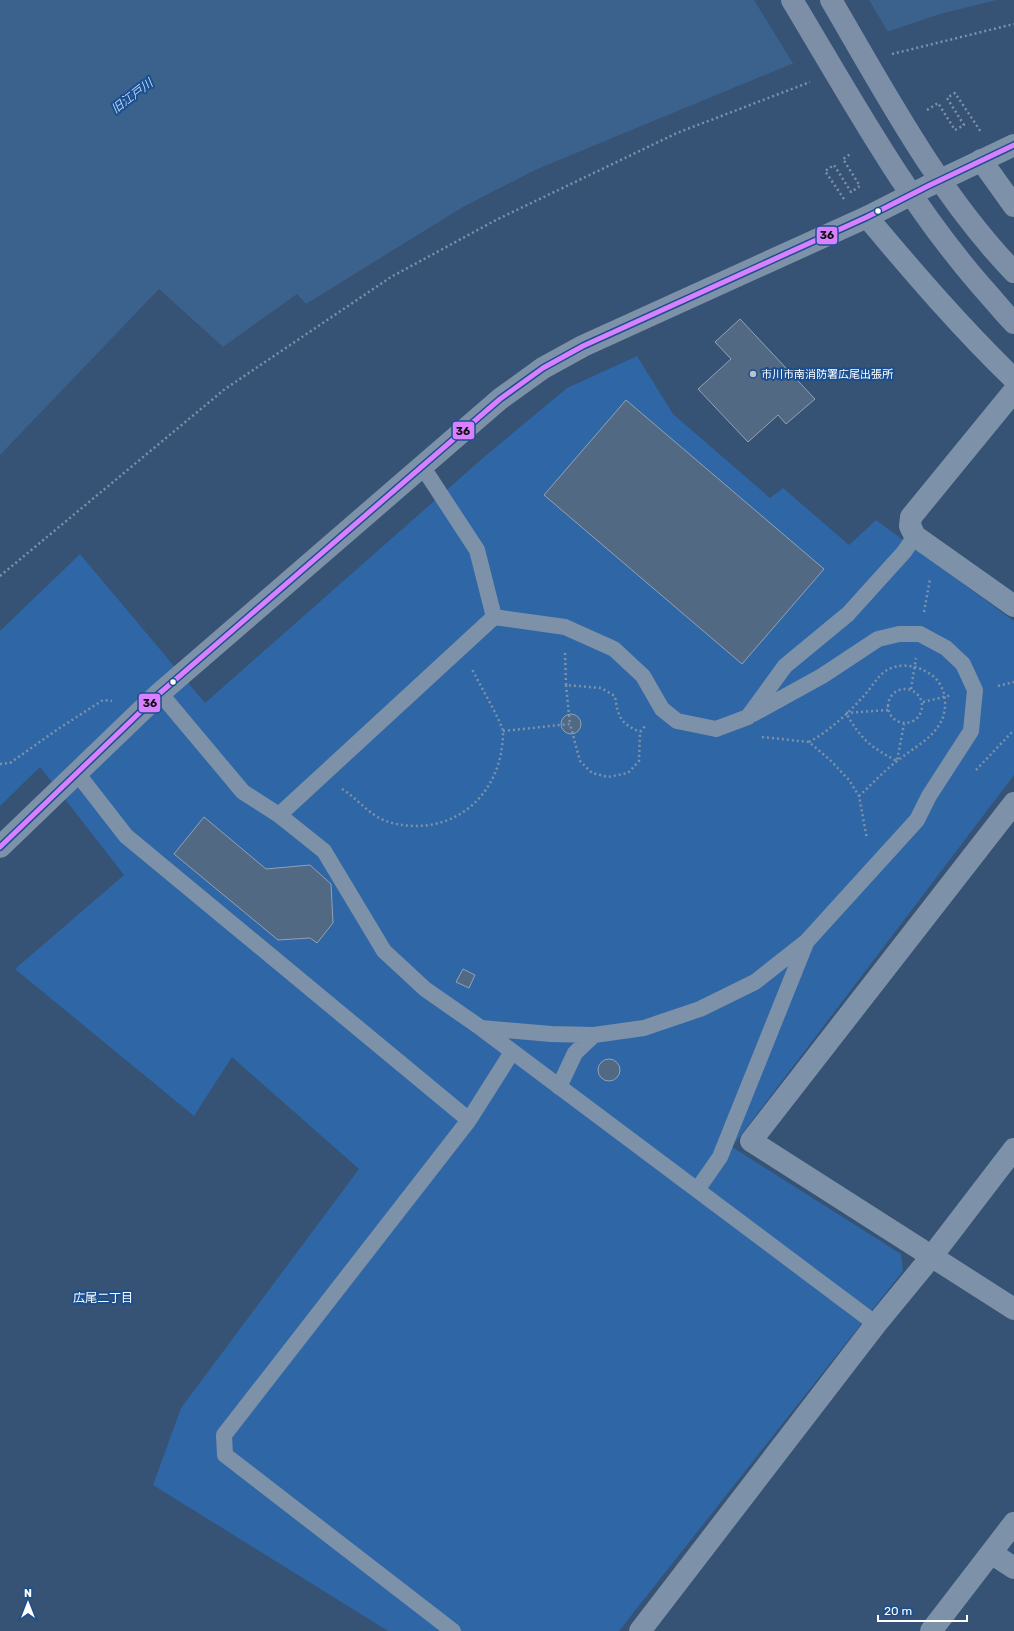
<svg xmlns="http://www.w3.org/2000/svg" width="1014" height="1631" font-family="Rubik,'Noto Sans JP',sans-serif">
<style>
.green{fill:#2f66a5}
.water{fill:#3b618d}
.pier{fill:#365274}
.building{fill:#526984;stroke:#92a2b6}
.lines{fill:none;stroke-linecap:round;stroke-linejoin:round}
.path{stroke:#7d92a8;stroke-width:2.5;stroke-dasharray:2 3;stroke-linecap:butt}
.service{stroke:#7d92a8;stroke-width:16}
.minor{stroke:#7d92a8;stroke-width:22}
.tertiary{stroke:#7d92a8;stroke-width:22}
.primary-bridge{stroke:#7d8ea7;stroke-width:22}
.bus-1-casing{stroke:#1b4f8f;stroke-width:8}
.bus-1{stroke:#d880ff;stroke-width:5}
.bus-dot{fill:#fff;stroke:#1b4f8f;stroke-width:1.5}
.poi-dot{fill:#b9c2ce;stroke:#1b4f8f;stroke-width:1.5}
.labels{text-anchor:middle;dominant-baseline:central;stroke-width:4;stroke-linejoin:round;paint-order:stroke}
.poi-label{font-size:11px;fill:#fff;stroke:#1b4f8f;text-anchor:start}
.water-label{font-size:12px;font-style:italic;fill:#b5d3f5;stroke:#1b4f8f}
.neighbourhood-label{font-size:12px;fill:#fff;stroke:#1b4f8f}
.line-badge{stroke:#1b4f8f;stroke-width:1.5}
.pale-badge-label{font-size:11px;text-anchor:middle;font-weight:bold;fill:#111}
</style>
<rect width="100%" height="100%" fill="#365274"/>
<path class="green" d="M637,356L673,414L770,498L783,488L849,545L876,520L1014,621V775L732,1147L901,1254L903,1271L619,1631H388L153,1485L181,1408L359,1169L232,1057L194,1116L15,969L124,875L40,767L0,806V631L80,554L205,703L484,457L567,388Z"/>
<path class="water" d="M0,0H997L940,14L789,65L535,170L463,207L306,304L297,294L223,347L159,289L0,455Z"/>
<path class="pier" d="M754,0H869L888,32L794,65Z"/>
<path class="building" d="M740,319L815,399L786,424L778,415L748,442L698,389L731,359L715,342Z
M626,400L824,569L742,664L544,495Z
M561 724a10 10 0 1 1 20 0a10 10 0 1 1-20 0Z
M204,817L266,869L310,865L331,884L333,923L317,943L310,938L278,940L174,854Z
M463,969L475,975L469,988L456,982Z
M598 1070a11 11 0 1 1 22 0a11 11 0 1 1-22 0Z"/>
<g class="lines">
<path class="path" d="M892,54L1014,24
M927,110L938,103L955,130L964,125L947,98L955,93L981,132
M844,199L825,171L834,165L851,192L860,186L843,159L852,153
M0,576L225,389L391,277L496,220L677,133L810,82
M924,612L930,579
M565,653L566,685L601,688L615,696C618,717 620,723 640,732
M566,685L570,724
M998,686L1014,682
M888 706a17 17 0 1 1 34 0a17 17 0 1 1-34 0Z
M911,689L916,658
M923,702L952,695
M888,710L846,713C861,739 870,747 897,761L904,724
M503,731L570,724L580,761L592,773L608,777L628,773L639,761L640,732L645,726
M762,737L809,742L830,760L849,780L859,796L867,839
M809,742C831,730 852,710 868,691C876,681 881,671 894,667C909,663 923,668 934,677C940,682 945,692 945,701C947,732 918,744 897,761C884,771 872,784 859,796
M0,764L10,763L58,729L103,700L112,701
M976,770L1014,730
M342,789C359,799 369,817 392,823C454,838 503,794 503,732C503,724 477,680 472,669"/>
<path class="service" d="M422,466L477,550L494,617
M160,693L243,792L279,815
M77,773L126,836L469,1120
M481,1028L551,1034L594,1035L644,1028L700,1009L755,982L807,941L917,820L929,796L971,731L975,690L963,664L946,648L920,634H899L878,639L822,676L753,714
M559,1087L575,1053L594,1035
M697,1190L720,1157L806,943
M876,1324L481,1028L425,989L384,951L324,851L279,815L494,617L565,627L614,649L643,676L662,709L677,721L716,729L748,717L785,666L848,614L904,552L915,536
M453,1631L225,1455L224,1435L469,1120L512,1052"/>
<path class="minor" d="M1014,145L928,186L867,217C914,273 961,328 1014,379
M981,160L1014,206
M1014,391L911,517L910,526L915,536L1014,606
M1014,803L751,1141L1014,1309
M991,1553L1014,1568
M640,1631L876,1324L932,1256L1014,1149
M931,1631L1014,1523"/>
<path class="tertiary" d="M0,847L160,693L500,399L543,368L583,346L867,217"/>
<path class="primary-bridge" d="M792,0C851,98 906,200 982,287C993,299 1003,312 1014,323
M831,0C886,94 938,193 1014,272"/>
<g class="bus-1-casing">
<path id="bus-1" d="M0,847L160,693L500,399L543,368L583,346L867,217L928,186L1014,145"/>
</g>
<use href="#bus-1" class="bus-1"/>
</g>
<g class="bus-dot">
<circle cx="878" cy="211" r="3.5"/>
<circle cx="173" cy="682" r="3.5"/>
</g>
<circle class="poi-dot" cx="753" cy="374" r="4"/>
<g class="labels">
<g class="poi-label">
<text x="761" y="374">市川市南消防署広尾出張所</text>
</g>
<g class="water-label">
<text transform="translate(132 96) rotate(-37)">旧江戸川</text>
</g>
<g class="neighbourhood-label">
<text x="103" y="1298">広尾二丁目</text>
</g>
</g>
<g class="line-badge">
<rect x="816" y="226" width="22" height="19" rx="4" fill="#d880ff"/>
<rect x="452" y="421" width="23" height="19" rx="4" fill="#d880ff"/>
<rect x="138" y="693" width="23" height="20" rx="4" fill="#d880ff"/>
</g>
<g class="pale-badge-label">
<text x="827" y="239">36</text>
<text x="463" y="435">36</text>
<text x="150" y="707">36</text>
</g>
<g transform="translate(28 1603)" stroke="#1b4f8f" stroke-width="3" paint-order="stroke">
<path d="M0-3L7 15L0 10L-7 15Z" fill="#ffffff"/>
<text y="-6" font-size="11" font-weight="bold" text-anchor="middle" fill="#ffffff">N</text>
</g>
<path d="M878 1615v6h89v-6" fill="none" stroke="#ffffff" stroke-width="2"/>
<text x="884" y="1615" font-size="12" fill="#ffffff" stroke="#1b4f8f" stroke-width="3" paint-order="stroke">20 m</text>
</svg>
